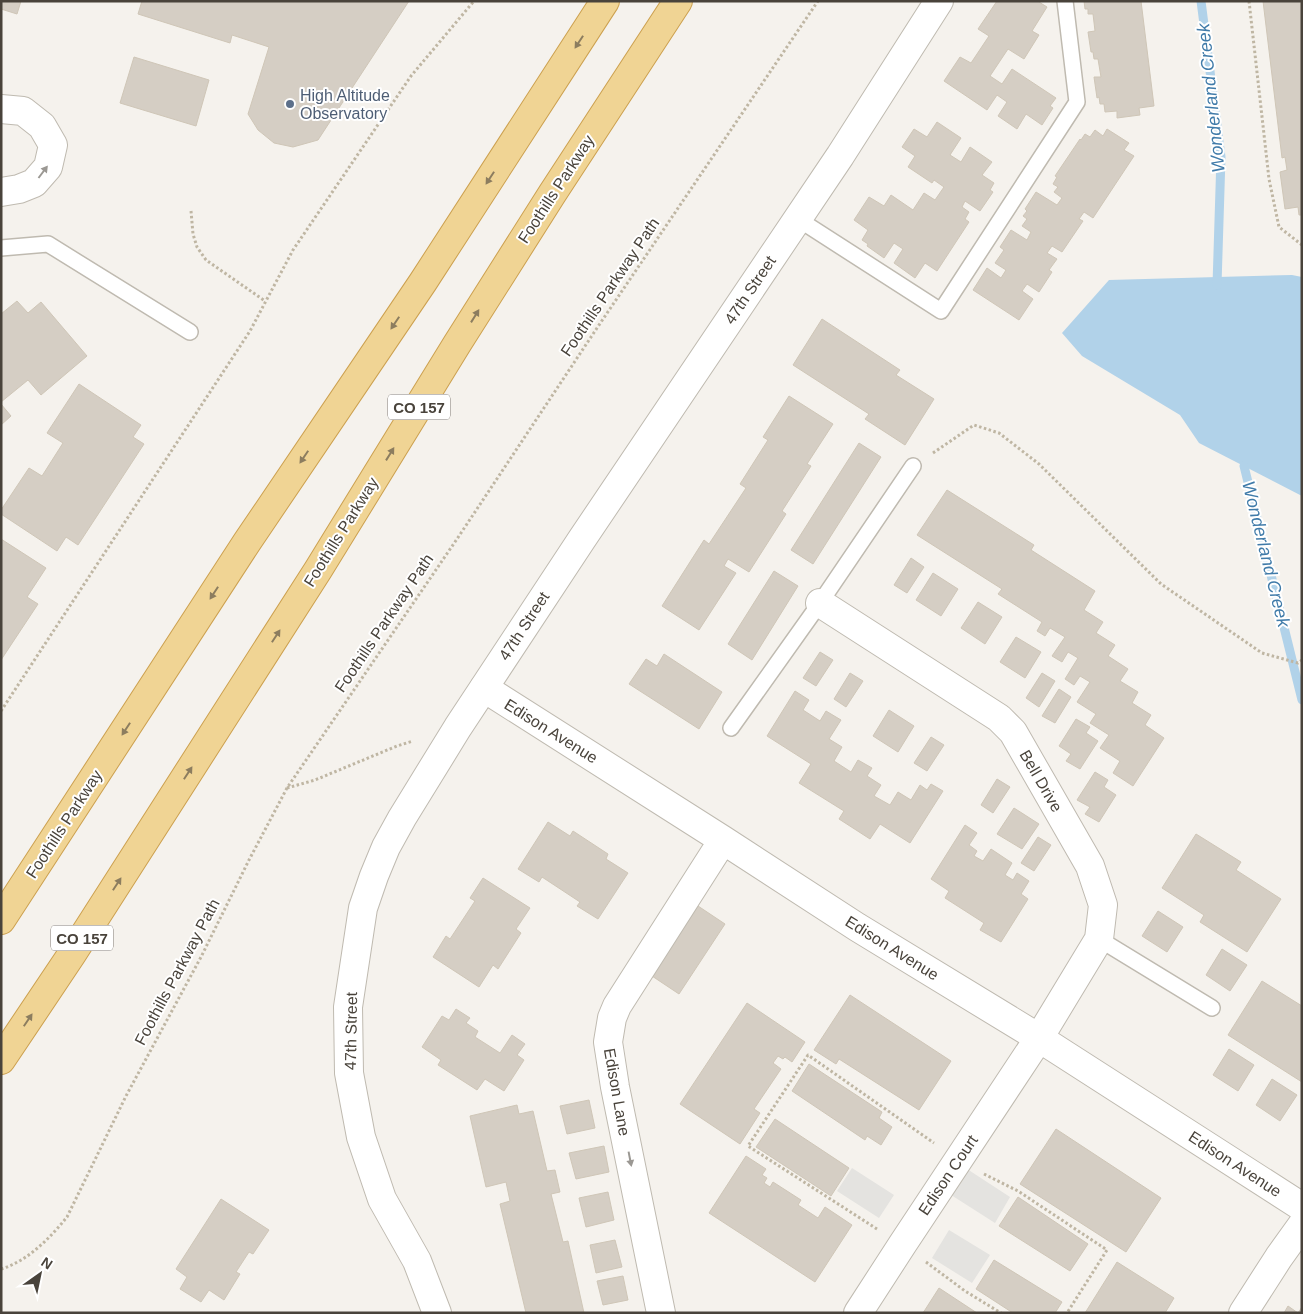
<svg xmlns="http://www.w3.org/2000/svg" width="1303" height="1314" font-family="Arial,sans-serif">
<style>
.parking{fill:#e4e3e0}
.water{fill:#b1d2e9}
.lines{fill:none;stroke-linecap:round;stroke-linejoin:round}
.stream{stroke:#b1d2e9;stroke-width:9}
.building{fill:#d5cec4;stroke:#cfc6b7}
.service-casing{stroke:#bfbab0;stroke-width:18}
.minor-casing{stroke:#bfbab0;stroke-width:30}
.tertiary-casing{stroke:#bfbab0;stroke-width:30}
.trunk-casing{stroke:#cca04f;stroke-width:30}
.path{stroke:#bfb6a3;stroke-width:3;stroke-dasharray:2.5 2.5;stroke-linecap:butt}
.service{stroke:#fff;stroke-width:15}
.minor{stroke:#fff;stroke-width:28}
.tertiary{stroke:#fff;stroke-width:28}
.trunk{stroke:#f0d494;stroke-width:28}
.oneway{fill:#8c7d5f}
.oneway2{fill:#9b9893}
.service-dot{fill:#5c6f8a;stroke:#fff;stroke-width:2}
.labels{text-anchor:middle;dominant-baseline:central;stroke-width:4;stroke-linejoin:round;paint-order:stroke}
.shield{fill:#fff;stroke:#807b76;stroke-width:1}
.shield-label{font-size:15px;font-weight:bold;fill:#49433b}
.service-label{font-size:16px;fill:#4e5e75;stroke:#fff;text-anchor:start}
.street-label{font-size:16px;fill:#49433b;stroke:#fff}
.water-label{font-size:18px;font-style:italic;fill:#407ba9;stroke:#fff}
</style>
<rect width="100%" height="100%" fill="#f5f2ed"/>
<path class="parking" d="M964,1167L1010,1197L995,1223L948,1193Z
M852,1168L894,1195L879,1218L837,1191Z
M949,1230L990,1255L972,1283L932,1258Z"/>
<path class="water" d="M1292,275L1302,277V496L1199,443L1180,415L1082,356L1062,333L1109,280Z"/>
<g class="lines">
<path class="stream" d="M1201,1L1221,157L1217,285
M1244,466L1302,700"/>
</g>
<path class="building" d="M1,1H21L17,14L1,9Z
M142,1H409L318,140L293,147L274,143L258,130L248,114L269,47L232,35L230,43L138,14Z
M997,1H1040L1039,2L1047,7L1032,31L1039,35L1024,59L1008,49L990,76L1002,84L1012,69L1056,98L1050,106L1053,108L1042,125L1026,114L1017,129L998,116L1007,102L997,95L987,110L944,81L960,57L971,63L989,36L978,29Z
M1084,1H1141L1154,106L1139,108L1140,115L1117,118V111L1105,112L1104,104H1100L1099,97L1097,98L1094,77H1101L1098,59H1094L1093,52H1091L1088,32L1095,31L1093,14H1088V9H1085Z
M1263,1H1302V215H1299L1298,207L1285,209L1280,172L1287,170L1285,157L1282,158Z
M134,57L209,80L196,126L120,103Z
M937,122L961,138L950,155L961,162L970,147L992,162L982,175L994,183L990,190L993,192L980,211L965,201L962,207L969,212L965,219L969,222L937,271L925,263L915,278L894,263L903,249L894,243L884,258L867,246L868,244L862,240L868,230L854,220L869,197L884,206L891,195L913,210L924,193L935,200L944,187L934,180L932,183L908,167L915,156L902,147L914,129L927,137Z
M1107,129L1129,143L1124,150L1134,156L1093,218L1084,212L1079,219L1083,221L1062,252L1052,246L1047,253L1057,259L1049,270L1052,272L1039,292L1027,284L1022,291L1033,299L1019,320L973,290L987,268L1001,278L1006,270L995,263L1004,250L1000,247L1011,230L1027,240L1031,232L1022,226L1027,219L1023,216L1027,211L1025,209L1036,192L1057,205L1062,198L1054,192L1058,187L1053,184L1057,177L1055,176L1080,139L1081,140L1085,134L1090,137L1095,130L1103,136Z
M17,301L28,313L41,302L87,356L41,395L28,380L1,402V314Z
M822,319L900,370L896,375L934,399L905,445L865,419L869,414L793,365Z
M79,384L141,425L133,437L144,444L78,545L66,537L57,551L1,514V510L29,468L42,476L63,443L47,433Z
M789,396L833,424L807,464L811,466L782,511L786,514L749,572L728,559L724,566L736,573L699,630L662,606L704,540L709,544L746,488L740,484L768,440L763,437Z
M1,404L11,416L1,425Z
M859,443L881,457L813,564L791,550Z
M947,490L1034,545L1031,550L1095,591L1084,610L1103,622L1096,633L1115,645L1108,656L1128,669L1120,681L1138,692L1132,703L1151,715L1145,725L1164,738L1133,786L1113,773L1120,761L1100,748L1109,735L1090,723L1096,714L1077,702L1090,682L1080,676L1074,685L1065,679L1078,658L1068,652L1062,662L1052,656L1065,637L1050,628L1045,636L1037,631L1042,622L998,594L1002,589L917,535Z
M1,539L46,568L27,597L38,604L1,660Z
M911,558L924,567L907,593L894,585Z
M774,571L798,586L752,660L728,644Z
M933,573L958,589L941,616L916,600Z
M978,602L1002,617L985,644L961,628Z
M1016,637L1041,652L1025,678L1000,662Z
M820,652L833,660L816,686L803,678Z
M664,654L722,692L699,729L629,684L646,659L657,666Z
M850,673L863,681L846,707L834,699Z
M1042,673L1055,681L1039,707L1026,698Z
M1059,689L1071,697L1055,723L1042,716Z
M795,691L809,700L803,710L820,721L826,711L841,720L829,739L842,747L834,761L851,772L858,760L872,768L867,776L881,785L874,796L890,805L898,792L911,800L920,785L927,790L931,784L943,791L910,843L880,824L870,839L839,819L844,811L799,783L811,764L767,736Z
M889,710L914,726L898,752L873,736Z
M1076,719L1090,727L1086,733L1098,741L1080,769L1066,761L1071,754L1059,746Z
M931,737L944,745L927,771L914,763Z
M1095,772L1108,780L1104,787L1116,795L1099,822L1085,814L1090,807L1077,800Z
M997,779L1010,787L993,813L981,805Z
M1014,808L1039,824L1022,849L997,834Z
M548,822L570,836L573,831L608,854L606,859L628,873L598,919L577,906L580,902L542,877L539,882L518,869Z
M965,825L977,833L969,845L977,851L974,856L983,861L991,849L1012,863L1005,875L1013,880L1017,873L1029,881L1021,894L1028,899L1001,942L980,930L984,923L945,898L949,891L931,879Z
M1196,834L1241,862L1236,870L1281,899L1247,952L1200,922L1204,915L1162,888Z
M1038,837L1051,845L1034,871L1021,863Z
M483,878L530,908L516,929L521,933L498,969L493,965L479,987L433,957L446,936L450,939L475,901L470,898Z
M698,906L725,924L679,994L652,976Z
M1158,911L1183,927L1167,952L1142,936Z
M1222,949L1247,965L1230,991L1206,975Z
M1262,981L1302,1006V1082L1228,1035Z
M850,995L951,1061L919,1110L839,1059L836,1064L814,1050Z
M747,1003L805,1042L792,1062L785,1057L783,1059L778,1056L773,1063L781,1069L754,1109L760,1113L740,1144L680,1104Z
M456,1009L470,1018L466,1023L478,1031L475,1037L500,1053L512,1035L525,1044L517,1055L524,1060L504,1091L485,1079L477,1090L438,1065L441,1060L422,1047L442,1016L449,1020Z
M1229,1049L1254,1065L1238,1091L1213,1075Z
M809,1064L882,1112L879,1118L892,1127L881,1145L867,1136L865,1140L792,1091Z
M1272,1079L1297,1095L1280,1121L1256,1105Z
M589,1100L595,1128L567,1134L560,1106Z
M517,1105L519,1114L533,1111L547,1171L555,1170L560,1192L551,1194L563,1242L568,1241L584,1313H526L500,1204L510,1201L506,1182L486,1187L470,1116Z
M775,1119L849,1168L831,1196L756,1147Z
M1056,1129L1161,1198L1126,1252L1020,1184Z
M604,1146L609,1172L576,1179L569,1153Z
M746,1156L766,1169L762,1175L767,1178L764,1183L770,1187L773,1182L801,1200L798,1205L818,1218L825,1207L852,1225L815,1282L709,1213Z
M608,1192L614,1220L586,1227L579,1198Z
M1018,1197L1088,1244L1070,1271L999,1226Z
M221,1199L269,1230L253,1254L249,1252L236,1272L240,1274L224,1300L209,1290L201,1302L180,1289L187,1277L176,1269Z
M615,1240L622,1267L596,1273L590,1245Z
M994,1260L1062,1302L1055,1313H1013L976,1289Z
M1117,1262L1174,1298L1165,1313H1085Z
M623,1276L628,1300L603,1305L597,1281Z
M939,1288L977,1313H923Z
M1288,1306L1298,1313L1302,1307V1313H1284Z"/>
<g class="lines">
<g class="service-casing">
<path id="service" d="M798,219L941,311L1077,102L1065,1
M1,248L48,244L190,332
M731,728L820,603L913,466
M1099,939L1212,1008"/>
</g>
<g class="minor-casing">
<path id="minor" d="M1,109L23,111L42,126L53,145L48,167L34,183L19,189L1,192
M820,603L999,718L1013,732L1090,866L1103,905L1099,939L1039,1038L902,1245L858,1313
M484,688L723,840L857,927L1039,1038L1302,1207
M661,1313L615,1087L608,1042L612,1018L617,1006L723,840
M1243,1313L1279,1257L1302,1225"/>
</g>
<g class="tertiary-casing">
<path id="tertiary" d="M437,1313L417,1261L382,1199L361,1137L349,1073L348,1007L363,908L374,876L386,847L402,818L458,727L582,539L840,156L939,1"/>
</g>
<g class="trunk-casing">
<path id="trunk" d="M1,920L247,542L423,282L605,1
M1,1060L72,954L318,570L457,344L552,194L678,1"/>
</g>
<path class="path" d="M1249,1L1269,179L1279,227L1302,245
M191,211L193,234L197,247L206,260L265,301
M933,453L974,425L999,433L1039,464L1161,584L1262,653L1298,663L1302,660
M1,711L250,331L293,250L411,76L474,1
M287,788L315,780L397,746L413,741
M984,1174L1018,1191L1107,1250L1067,1313
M877,1229L748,1146L808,1055L934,1143
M926,1262L965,1291L1001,1313
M1,1269C28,1261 50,1238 67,1217L126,1096L201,957L249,860L287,788L457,539L597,328L818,1"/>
<use href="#service" class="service"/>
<use href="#minor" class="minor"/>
<use href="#tertiary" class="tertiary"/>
<use href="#trunk" class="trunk"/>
</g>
<defs><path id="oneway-solid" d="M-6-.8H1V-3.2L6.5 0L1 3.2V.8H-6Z" transform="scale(1.25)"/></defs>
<g class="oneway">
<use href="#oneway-solid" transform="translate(579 42) rotate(123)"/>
<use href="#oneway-solid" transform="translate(490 178) rotate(123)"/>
<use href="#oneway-solid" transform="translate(475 316) rotate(-58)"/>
<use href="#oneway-solid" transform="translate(395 323) rotate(124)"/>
<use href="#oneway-solid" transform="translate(390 454) rotate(-58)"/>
<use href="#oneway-solid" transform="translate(304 457) rotate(124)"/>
<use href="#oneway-solid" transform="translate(214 593) rotate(123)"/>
<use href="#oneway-solid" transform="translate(276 636) rotate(-57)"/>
<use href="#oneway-solid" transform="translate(126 729) rotate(123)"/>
<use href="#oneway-solid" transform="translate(188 773) rotate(-57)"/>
<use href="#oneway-solid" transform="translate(117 884) rotate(-57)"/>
<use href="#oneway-solid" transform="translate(28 1020) rotate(-56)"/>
</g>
<g class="oneway2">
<use href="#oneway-solid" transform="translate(43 172) rotate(-53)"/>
<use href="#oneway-solid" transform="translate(630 1159) rotate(79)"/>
</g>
<circle class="service-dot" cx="290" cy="104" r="5"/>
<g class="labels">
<g class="shield">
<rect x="388" y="394.5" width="62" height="25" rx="4"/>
<rect x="51" y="925.5" width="62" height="25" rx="4"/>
</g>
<g class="shield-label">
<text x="419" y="407">CO 157</text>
<text x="82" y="938">CO 157</text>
</g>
<g class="service-label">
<text x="300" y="95">High Altitude<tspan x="300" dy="18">Observatory</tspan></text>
</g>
<g class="street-label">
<text transform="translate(556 189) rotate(-57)">Foothills Parkway</text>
<text transform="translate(610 287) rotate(-56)">Foothills Parkway Path</text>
<text transform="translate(750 290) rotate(-56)">47th Street</text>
<text transform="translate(341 532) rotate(-58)">Foothills Parkway</text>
<text transform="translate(384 623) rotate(-56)">Foothills Parkway Path</text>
<text transform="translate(524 626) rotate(-57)">47th Street</text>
<text transform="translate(551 731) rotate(32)">Edison Avenue</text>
<text transform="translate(1041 781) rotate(60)">Bell Drive</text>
<text transform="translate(64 824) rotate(-57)">Foothills Parkway</text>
<text transform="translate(892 948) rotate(32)">Edison Avenue</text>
<text transform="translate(177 972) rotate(-62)">Foothills Parkway Path</text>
<text transform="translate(351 1031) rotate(-89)">47th Street</text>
<text transform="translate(617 1092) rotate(80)">Edison Lane</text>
<text transform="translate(1235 1164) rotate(33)">Edison Avenue</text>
<text transform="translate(948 1175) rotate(-56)">Edison Court</text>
</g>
<g class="water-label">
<text transform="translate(1211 98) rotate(-96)">Wonderland Creek</text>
<text transform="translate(1266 554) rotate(76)">Wonderland Creek</text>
</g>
</g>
<rect width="1303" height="1314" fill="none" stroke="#49433b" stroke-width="5"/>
<g transform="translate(40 1274) rotate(33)" stroke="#ffffff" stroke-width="4" paint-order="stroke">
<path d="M0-4L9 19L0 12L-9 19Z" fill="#49433b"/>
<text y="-8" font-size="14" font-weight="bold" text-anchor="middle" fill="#49433b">N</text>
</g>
</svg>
